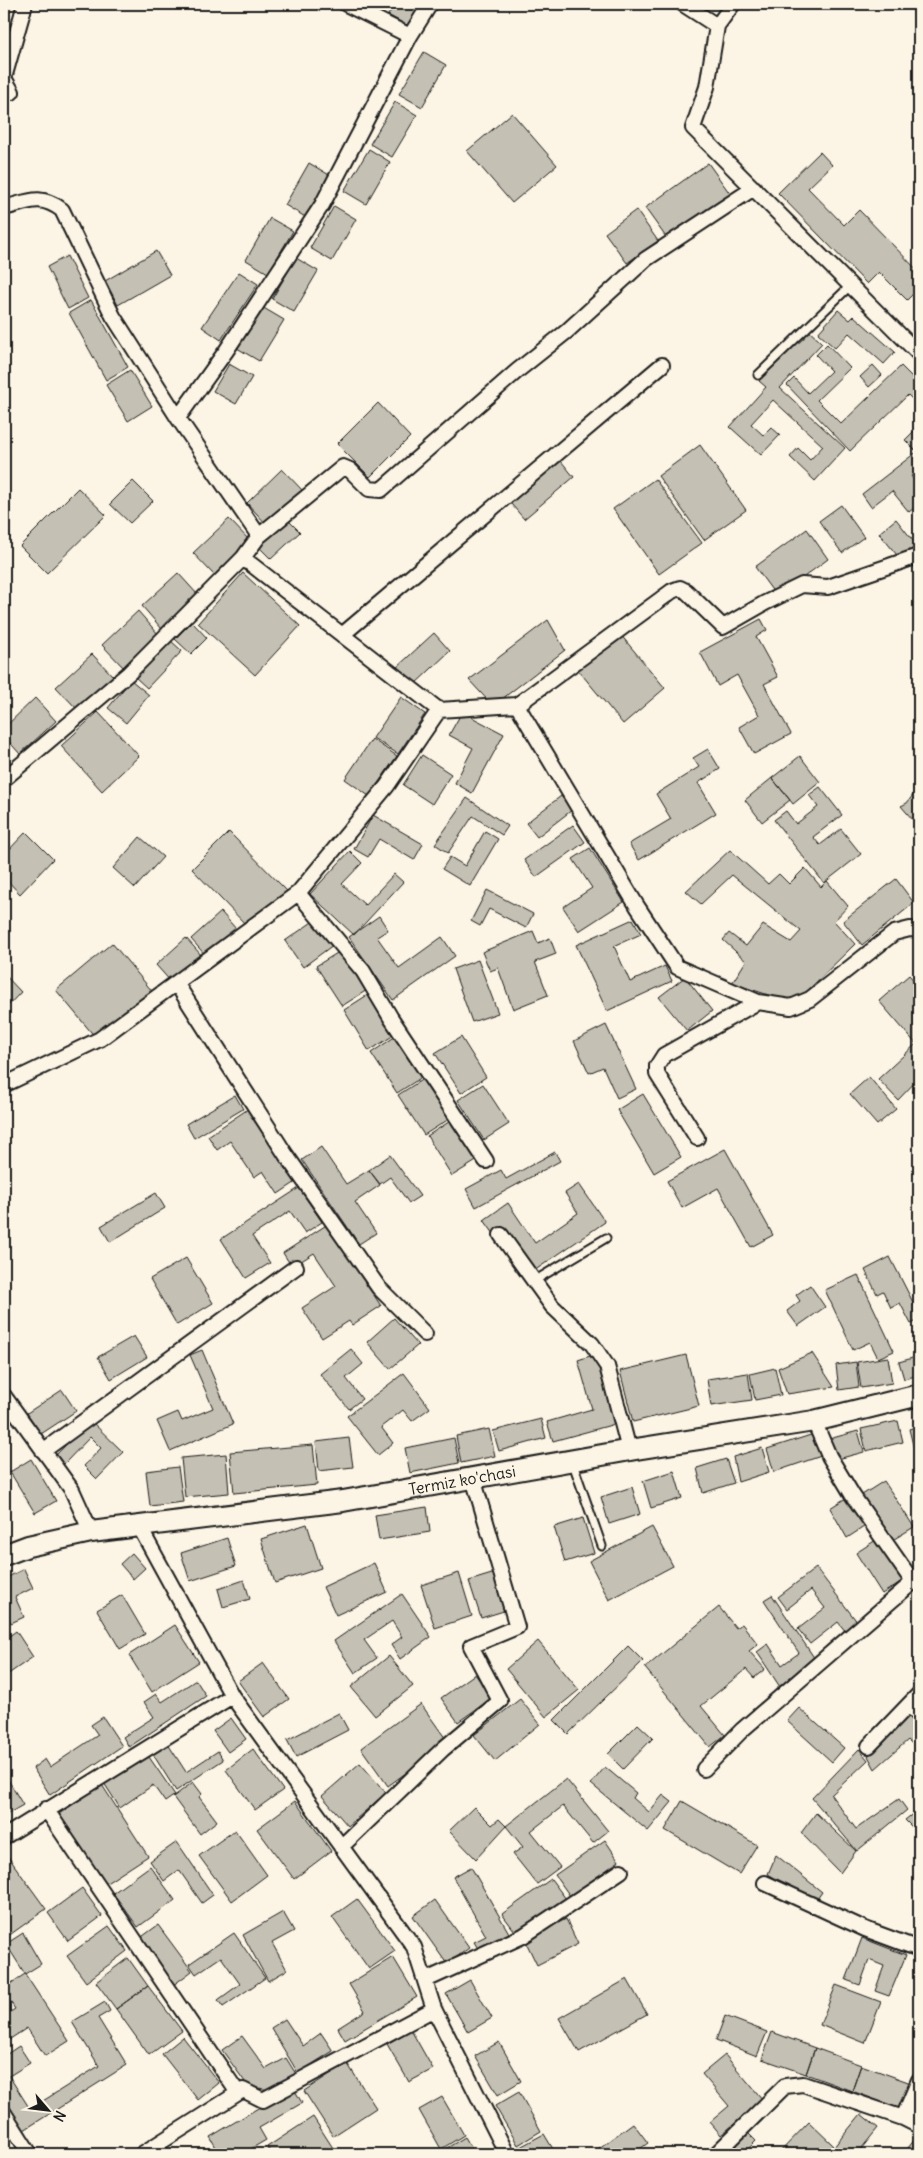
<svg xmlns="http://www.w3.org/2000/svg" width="923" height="2158" font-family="Delius,sans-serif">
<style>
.building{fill:#c4c0b3;stroke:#1c1c1c}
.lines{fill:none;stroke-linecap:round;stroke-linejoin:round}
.lane-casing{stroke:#1c1c1c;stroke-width:11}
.street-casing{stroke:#1c1c1c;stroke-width:18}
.secondary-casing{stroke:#1c1c1c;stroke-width:24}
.lane{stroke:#fcf5e5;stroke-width:7}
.street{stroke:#fcf5e5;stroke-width:14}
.secondary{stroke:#fcf5e5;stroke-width:20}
.labels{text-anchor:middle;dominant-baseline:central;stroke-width:4.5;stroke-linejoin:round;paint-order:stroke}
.street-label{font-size:16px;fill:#1c1c1c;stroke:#fcf5e5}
</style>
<rect width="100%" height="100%" fill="#fcf5e5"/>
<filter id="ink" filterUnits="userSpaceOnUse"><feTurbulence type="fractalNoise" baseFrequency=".02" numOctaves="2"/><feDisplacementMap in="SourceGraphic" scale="10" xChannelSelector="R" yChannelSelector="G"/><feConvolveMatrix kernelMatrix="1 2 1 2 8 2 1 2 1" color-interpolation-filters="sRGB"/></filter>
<g filter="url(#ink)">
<path class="building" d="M395,4H424L410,27L388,15Z
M424,52L446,65L422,107L399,94Z
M395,102L417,115L392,157L370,144Z
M512,113L557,165L512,203L467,151Z
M369,149L390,162L366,204L344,191Z
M820,152L832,165L808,188L844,225L859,210L919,272V288L907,300L879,272L867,284L778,193Z
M309,163L331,176L307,218L285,205Z
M708,163L731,195L668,240L645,208Z
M334,206L356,219L332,261L310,248Z
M636,210L658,241L627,263L605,233Z
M270,218L293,231L268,273L246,260Z
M156,251L170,275L118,305L105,281Z
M67,256L88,298L68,309L47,267Z
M296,258L318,271L294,312L272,299Z
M239,272L258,284L221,340L202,327Z
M91,300L128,367L106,380L69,313Z
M262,307L284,320L259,361L237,348Z
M838,310L850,320L854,316L895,352L884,364L849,333L835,348L818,333Z
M807,329L822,343L780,388L845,448L815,481L790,457L798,448L810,460L823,446L773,400L751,424L763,435L771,427L780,435L761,455L730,427L766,387L759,381Z
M827,344L850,368L817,400L841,424L901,366L919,384V406L908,395L850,451L787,385L794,378L808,393L831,371L816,355Z
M229,364L252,377L236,404L213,391Z
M873,365L882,375L869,387L860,377Z
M130,370L152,406L128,421L106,385Z
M378,403L410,437L370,477L337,444Z
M919,426V448L916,451L905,440Z
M700,445L746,510L704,540L658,476Z
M919,450V470L911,476L919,487V504L909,512L892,491L871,507L862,494Z
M557,456L574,477L524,519L506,498Z
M282,469L303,491L267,525L247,503Z
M655,479L702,543L659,574L613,509Z
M133,481L153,501L130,523L110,504Z
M78,488L106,515L47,573L20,546Z
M841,505L864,537L842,553L819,521Z
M285,517L300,532L271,559L257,545Z
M229,519L250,541L214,575L193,553Z
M896,519L918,547L901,560L879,533Z
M807,529L828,559L777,597L755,567Z
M178,573L198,595L162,629L142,606Z
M243,573L300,626L255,675L198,623Z
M138,611L158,634L123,667L102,645Z
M761,619L767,630L756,637L778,677L764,684L791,734L754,754L739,727L759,715L737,675L718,686L700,652Z
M548,620L565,650L493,706L469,680Z
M192,622L207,638L191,654L175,639Z
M434,633L450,651L413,686L396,668Z
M620,634L665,688L623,724L578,670Z
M170,640L182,651L147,688L135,677Z
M92,654L113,676L77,709L56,687Z
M131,680L149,695L126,723L108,708Z
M401,697L425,714L398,754L373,738Z
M35,698L56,721L20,754L4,736V728Z
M98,712L139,756L102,791L61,746Z
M462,712L504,734L472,793L455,783L473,748L449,735Z
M372,739L397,756L369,796L345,779Z
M708,749L720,769L698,783L716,813L639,860L629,844L671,819L656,794L699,767L693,758Z
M422,755L451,774L432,804L403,785Z
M800,756L820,782L793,804L772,778Z
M772,778L790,800L762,822L745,800Z
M820,787L842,815L813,837L820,845L841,829L861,854L824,883L774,820L786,811L796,824L818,807L809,795Z
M919,787V827L901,806L907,803Z
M561,796L572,810L537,837L526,823Z
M467,798L508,826L502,835L473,816L448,853L435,844Z
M373,815L423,844L414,860L379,839L368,857L354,849Z
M573,825L585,842L536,877L524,860Z
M485,831L498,839L470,886L442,869L450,857L465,866Z
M26,832L53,859L20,894L4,877V855Z
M229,832L287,891L249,928L192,869Z
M140,837L163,857L135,888L113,868Z
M590,848L624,902L579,931L563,907L592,888L573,859Z
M730,850L768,884L779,874L789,884L805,868L821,887L827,881L848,906L834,921L855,944L800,998L787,1001L732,983L746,961L723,940L729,933L746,946L763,925L791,942L801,931L732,875L701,904L686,891Z
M350,851L362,863L342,884L365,905L394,874L403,882L354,935L310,894Z
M896,879L914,903L862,945L843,921Z
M487,890L533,914L526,928L489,909L480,926L471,921Z
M221,912L237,930L207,957L191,939Z
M379,916L388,930L377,937L399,968L442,937L455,956L393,1000L349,937Z
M633,919L641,934L614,946L630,982L665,966L672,981L607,1011L576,945Z
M315,920L333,945L303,967L285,941Z
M533,931L538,943L550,938L556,954L535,962L548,995L513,1009L498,968L490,971L482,952Z
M186,938L202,956L172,983L156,965Z
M112,943L152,991L96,1038L56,990Z
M342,950L367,990L342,1006L316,966Z
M478,960L498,1013L472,1022L453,969Z
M4,974L21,992L4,1010Z
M909,975L919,986V1078L898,1100L878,1079L916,1044L879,1001Z
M685,977L712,1011L687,1031L659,997Z
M369,994L394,1035L369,1051L344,1010Z
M606,1025L636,1089L617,1098L603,1067L589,1073L574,1041Z
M396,1036L422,1077L397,1093L371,1053Z
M461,1037L486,1077L461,1093L435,1053Z
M869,1077L896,1109L877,1125L850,1094Z
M423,1079L449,1119L424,1135L398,1095Z
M483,1084L509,1124L484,1140L458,1100Z
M643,1094L681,1157L654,1173L617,1110Z
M235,1095L243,1109L194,1138L186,1124Z
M248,1109L296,1182L278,1194L263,1171L254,1177L230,1141L217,1150L208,1136Z
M452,1120L478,1160L452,1176L427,1136Z
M321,1147L346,1184L369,1170L380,1185L355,1202L376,1233L359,1244L302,1160Z
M725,1149L773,1235L751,1247L718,1188L682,1208L667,1181Z
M555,1152L560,1161L476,1207L466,1189L501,1170L506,1179Z
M390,1155L420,1196L409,1203L390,1177L380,1184L369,1170Z
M579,1184L605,1222L534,1271L504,1227L494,1234L484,1220L508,1203L535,1243L578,1213L565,1193Z
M299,1188L322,1222L305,1233L290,1211L252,1236L270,1263L246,1278L221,1239Z
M156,1193L165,1208L110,1242L101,1226Z
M328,1224L381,1306L352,1325L349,1321L322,1338L302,1308L336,1286L314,1253L292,1267L283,1253Z
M890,1257L919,1314V1320L911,1324L900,1303L891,1308L883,1291L877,1294L865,1270Z
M186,1258L213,1303L177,1325L150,1279Z
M858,1275L894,1351L878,1358L870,1342L853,1350L825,1290Z
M810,1285L825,1307L798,1326L787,1311L800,1301L796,1295Z
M394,1318L418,1345L390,1369L367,1342Z
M134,1336L147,1357L111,1379L98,1357Z
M351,1349L363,1364L346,1378L362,1399L349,1409L320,1374Z
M202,1350L233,1424L170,1451L157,1421L178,1412L182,1421L213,1408L190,1355Z
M812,1353L834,1387L787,1394L778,1368Z
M596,1354L615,1424L553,1441L547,1422L592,1409L578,1360Z
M686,1355L699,1406L633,1422L620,1371Z
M919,1356V1375L904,1379L899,1362Z
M888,1357L892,1383L861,1388L857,1362Z
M856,1362L859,1387L839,1390L836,1365Z
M775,1368L781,1395L755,1400L750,1374Z
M404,1373L430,1408L412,1421L403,1410L381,1427L393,1443L378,1455L347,1416Z
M748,1373L752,1400L711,1406L707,1379Z
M62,1390L76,1411L41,1434L27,1413Z
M541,1419L546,1438L499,1451L493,1431Z
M90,1420L123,1452L97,1479L84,1466L101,1448L90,1437L64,1464L56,1455Z
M898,1421L903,1442L866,1451L861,1429Z
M919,1426V1447L914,1449L909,1429Z
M489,1429L495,1456L461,1463L456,1436Z
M858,1431L864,1452L834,1460L829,1439Z
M814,1434L821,1456L774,1472L767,1449Z
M349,1438L353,1467L319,1471L316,1442Z
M454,1438L459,1463L410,1473L405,1448Z
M313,1445L317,1485L234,1493L230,1452Z
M762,1448L769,1472L738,1482L733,1457Z
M226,1454L229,1493L185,1497L181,1458Z
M31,1459L56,1501L35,1513L10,1472Z
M726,1459L734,1483L703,1493L697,1468Z
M178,1467L183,1502L150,1506L146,1471Z
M674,1471L682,1498L651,1508L643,1481Z
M884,1481L914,1527L891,1541L862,1495Z
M632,1487L640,1514L609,1524L601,1497Z
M849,1496L867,1525L847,1538L830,1508Z
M427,1507L430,1532L379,1540L375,1515Z
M583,1518L594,1553L565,1562L554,1527Z
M307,1524L321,1568L275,1583L261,1539Z
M652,1527L673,1566L609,1600L589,1561Z
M227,1538L236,1566L190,1581L181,1553Z
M879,1538L905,1579L882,1594L856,1553Z
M132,1553L145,1568L133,1579L120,1564Z
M374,1563L387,1592L336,1615L323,1587Z
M816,1568L858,1623L846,1632L838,1622L810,1644L798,1629L825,1608L811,1590L787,1609L778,1597Z
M24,1569L33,1588L15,1597L24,1617L11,1623L4,1607V1579Z
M459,1573L472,1616L435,1628L421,1585Z
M495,1573L507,1610L481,1618L469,1581Z
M244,1580L250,1599L223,1607L218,1589Z
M402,1594L431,1637L400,1659L391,1645L402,1637L392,1621L364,1640L377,1658L355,1673L334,1641Z
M122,1595L145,1634L120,1649L97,1610Z
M772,1595L817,1662L780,1687L757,1652L768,1644L782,1665L799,1653L764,1600Z
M719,1607L736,1628L742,1624L758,1644L749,1651L765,1669L754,1678L746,1669L701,1706L725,1735L710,1747L645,1668Z
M175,1625L199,1662L152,1692L129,1655Z
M16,1631L33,1657L4,1677V1640Z
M538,1641L579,1690L546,1717L506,1669Z
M628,1646L643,1661L568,1734L554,1720Z
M389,1656L413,1686L375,1716L351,1687Z
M263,1663L289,1699L264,1717L238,1681Z
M475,1674L492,1698L458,1722L441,1698Z
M196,1680L206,1696L129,1747L123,1737L154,1717L144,1702L156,1694L162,1702Z
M520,1699L540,1724L495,1761L474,1735Z
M421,1704L448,1742L388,1786L361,1748Z
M799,1708L844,1748L832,1762L787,1721Z
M339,1713L348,1730L296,1757L287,1740Z
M909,1714L919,1724V1750L908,1740L875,1769L868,1756Z
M103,1717L122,1746L50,1795L33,1768L45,1759L50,1767L98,1735L91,1725Z
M231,1718L246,1739L228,1752L213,1731Z
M638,1724L653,1738L623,1769L608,1754Z
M164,1738L186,1772L218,1751L223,1760L176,1791L149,1748Z
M253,1749L283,1790L255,1810L226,1770Z
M859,1749L868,1760L831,1795L856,1829L899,1799L907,1810L857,1851L812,1798Z
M147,1754L175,1795L165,1802L153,1785L120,1808L104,1783Z
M360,1763L386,1793L348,1826L322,1796Z
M605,1767L636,1793L633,1798L649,1812L663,1795L672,1802L648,1831L591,1784Z
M4,1773L23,1805L4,1816Z
M566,1779L608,1831L593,1843L563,1806L531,1831L560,1867L537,1884L513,1854L523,1847L506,1826Z
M193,1782L202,1794L199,1797L217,1821L200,1834L173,1797Z
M102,1785L148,1856L102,1886L56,1816Z
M295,1801L331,1851L294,1879L257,1829Z
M682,1801L757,1845L739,1874L665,1830Z
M474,1807L492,1825L499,1819L506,1826L476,1859L449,1831Z
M919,1809V1834L905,1820Z
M816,1813L856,1851L840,1873L801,1833Z
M235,1830L267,1875L232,1901L199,1856Z
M605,1840L619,1861L570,1896L555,1875Z
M177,1842L213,1895L202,1903L179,1870L164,1881L150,1861Z
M4,1851L46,1909L4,1939Z
M776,1855L822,1892L815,1902L768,1874Z
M150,1866L175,1900L138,1927L113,1893Z
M471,1867L509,1933L479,1950L474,1942L486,1936L453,1877Z
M551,1879L566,1899L517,1934L502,1914Z
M82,1888L102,1916L68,1941L48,1913Z
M357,1899L395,1951L369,1969L332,1917Z
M435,1900L469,1948L447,1964L413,1916Z
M283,1912L294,1931L272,1943L287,1970L268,1981L243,1935Z
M566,1919L578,1944L537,1965L525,1940Z
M158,1925L192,1971L172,1986L139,1939Z
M109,1926L127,1951L86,1982L67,1956Z
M23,1933L41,1964L25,1974L6,1944Z
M234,1933L265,1978L223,2007L218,2000L240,1984L221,1957L196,1974L189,1964Z
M862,1938L906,1955L889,1996L875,1991L884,1966L869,1960L860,1985L846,1980Z
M393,1957L417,1997L345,2040L338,2028L365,2011L349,1984Z
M128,1958L148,1986L116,2009L96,1982Z
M25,1974L69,2041L45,2056L27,2028L7,2041L4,2035V2016L15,2009L4,1992V1988Z
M627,1979L647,2014L579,2052L559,2018Z
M470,1980L492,2018L468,2032L446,1994Z
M836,1985L881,2002L865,2043L820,2025Z
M148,1986L182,2031L149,2055L116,2009Z
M105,2002L110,2011L98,2018L127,2065L24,2130L4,2098V2056L19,2046L30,2063L9,2076L30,2109L99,2066L72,2022Z
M725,2016L767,2032L757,2056L716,2040Z
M285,2019L303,2046L321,2033L333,2051L298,2073L271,2028Z
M411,2030L433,2069L409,2082L387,2044Z
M772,2032L815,2048L806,2074L762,2059Z
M242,2036L266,2069L286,2058L296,2074L269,2090L248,2086L222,2050Z
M183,2037L219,2083L198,2100L162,2054Z
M499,2042L521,2081L498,2095L475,2056Z
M815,2048L861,2065L852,2091L806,2074Z
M725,2055L763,2100L721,2135L710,2122L729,2106L702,2074Z
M347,2063L376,2108L333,2136L304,2091Z
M861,2065L911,2083L901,2109L852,2091Z
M293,2087L302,2103L259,2128L266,2140L242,2154H220L210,2137Z
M519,2092L541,2131L518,2145L495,2106Z
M442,2097L464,2135L441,2149L419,2110Z
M861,2114L878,2128L857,2154H828Z
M313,2117L333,2148L323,2154H272L267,2147Z
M809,2122L833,2145L824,2154H778Z
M633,2123L648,2143L633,2154H591Z
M744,2129L756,2141L743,2154H720Z
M544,2134L556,2154H524L520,2147Z
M465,2137L475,2154H443L442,2151Z
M916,2138L919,2141V2154H903Z"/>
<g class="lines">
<g class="lane-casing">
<path id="lane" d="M758,375L851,285
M534,1281L606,1238
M572,1461L602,1546"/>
</g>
<g class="street-casing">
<path id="street" d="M346,4L410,36
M683,4L717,26
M733,4L717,26L707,87L693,128L919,354
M12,92L4,78L25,4
M4,208C28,202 40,193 62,210L113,316L178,418L226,351L322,205L410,36L430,4
M259,536L343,467L350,470L369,489L381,490L517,371L566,332L646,259L754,188
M243,558L439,710L387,786L298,893
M342,635L662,365
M517,705L637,906L677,967L758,1002
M439,710L517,705L672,591L680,588L686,591L723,627L765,603L802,585L828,587L915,557L919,560
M4,779L129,673L243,558L259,536L178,418
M176,983L286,1155L379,1288L425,1334
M4,1085L100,1039L298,893L363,971L391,1018L486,1161
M697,1138L657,1074V1066L664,1055L758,1002L791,1007L810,999L894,933L910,929L919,930
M501,1235L552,1306L592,1344L607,1366L629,1450
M4,1396L72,1490L91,1532
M43,1451L296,1267
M139,1526L232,1696L414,1947L434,2009L507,2154
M909,1705L919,1715
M869,1746L919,1694
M704,1769L742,1730L913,1582L853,1496L829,1456L814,1421
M46,1809L238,2093
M4,1837L232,1696
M341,1847L443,1749L500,1701L471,1646L517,1627L473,1478
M765,1883L865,1929L919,1949
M426,1980L523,1936L621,1871
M919,2080L903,2118L919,2126
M4,2113L30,2154
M142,2154L243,2090L263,2100L434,2009
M716,2154L785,2086L803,2084L903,2118"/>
</g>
<g class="secondary-casing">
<g id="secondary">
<path id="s1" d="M4,1555L28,1546L91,1532L343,1501L636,1449L814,1421L919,1395"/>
</g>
</g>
<use href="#lane" class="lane"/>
<use href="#street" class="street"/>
<use href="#secondary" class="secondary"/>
</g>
</g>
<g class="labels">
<g class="street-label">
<text stroke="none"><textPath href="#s1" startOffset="465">Termiz ko'chasi</textPath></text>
</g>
</g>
<rect width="923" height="2158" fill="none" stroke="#fcf5e5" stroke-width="20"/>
<rect x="10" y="10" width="903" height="2138" fill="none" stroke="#1c1c1c" stroke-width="2" filter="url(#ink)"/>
<g transform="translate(48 2110) rotate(118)" stroke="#fcf5e5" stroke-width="4" paint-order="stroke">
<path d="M0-4L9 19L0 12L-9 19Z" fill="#1c1c1c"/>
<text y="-8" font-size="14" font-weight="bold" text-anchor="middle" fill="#1c1c1c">N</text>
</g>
</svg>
